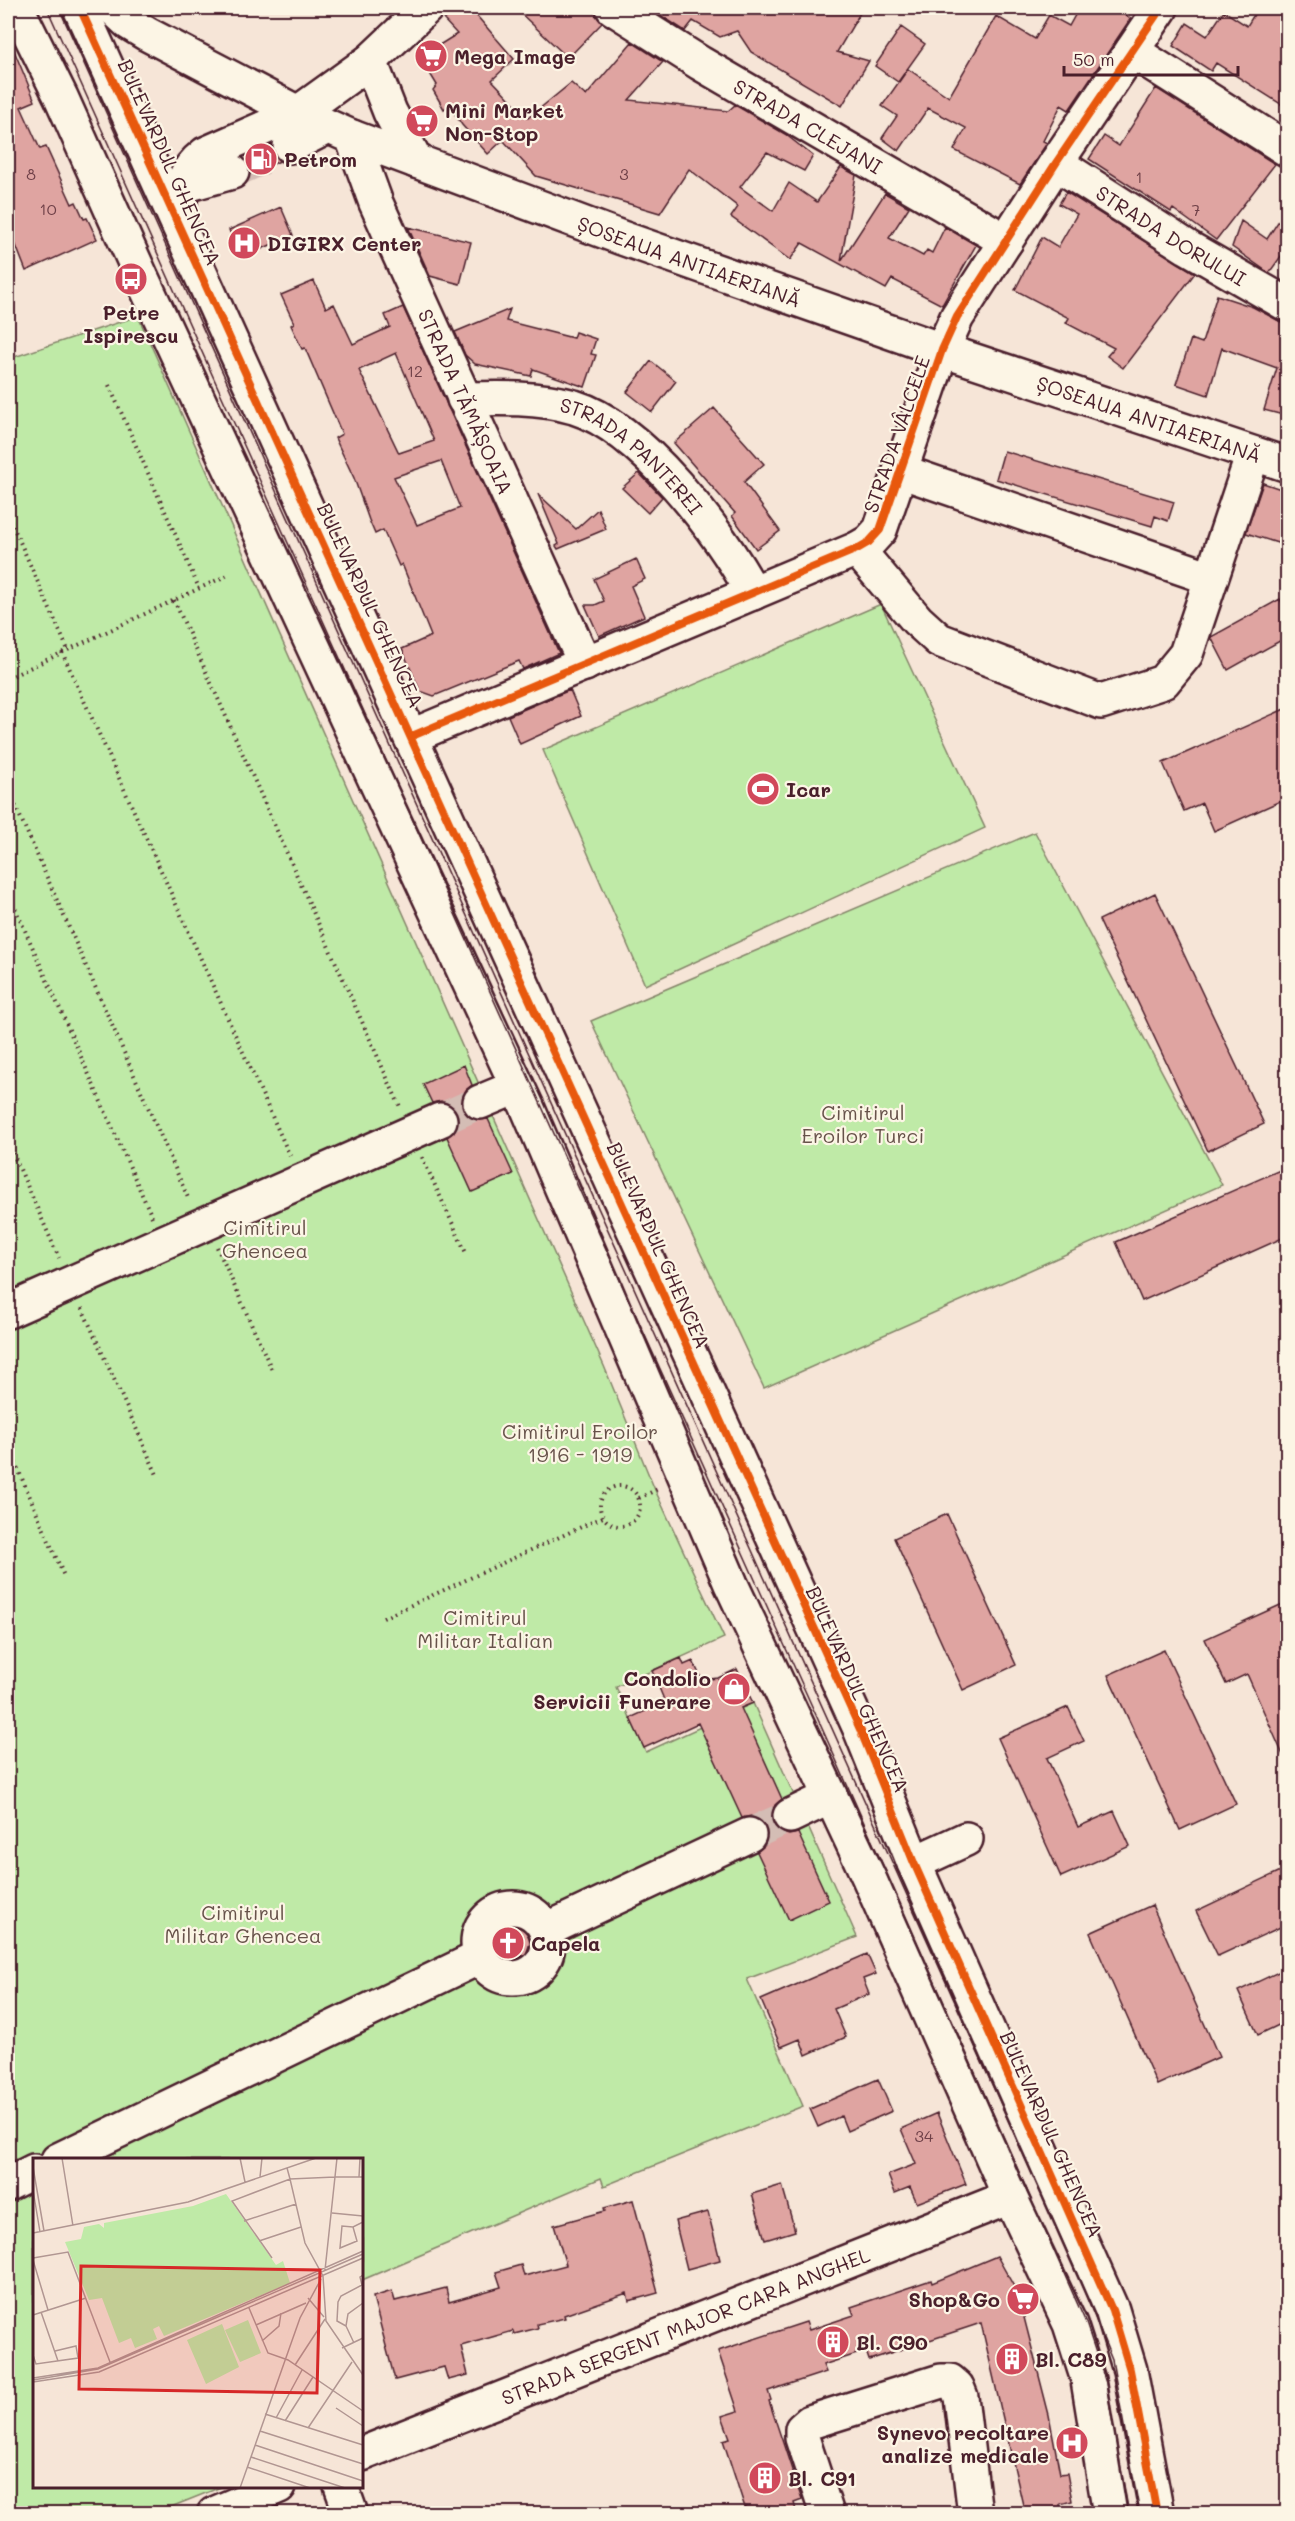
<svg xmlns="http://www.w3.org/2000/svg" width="1295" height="2521" font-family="Mali,sans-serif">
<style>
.green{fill:#bfeaa7;stroke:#848469;stroke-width:1.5}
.building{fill:#dfa4a1;stroke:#4a1f2b;stroke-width:1.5;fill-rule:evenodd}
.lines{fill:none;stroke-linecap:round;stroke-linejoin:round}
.minor-tunnel{stroke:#d4bdb5;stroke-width:33;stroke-dasharray:33 16;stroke-linecap:butt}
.minor-casing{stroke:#4a1f2b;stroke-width:38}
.major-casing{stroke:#4a1f2b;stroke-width:38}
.path{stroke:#4a1f2b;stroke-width:4;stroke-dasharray:1.5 4.5;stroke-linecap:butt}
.minor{stroke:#fcf5e5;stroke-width:33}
.major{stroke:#fcf5e5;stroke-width:33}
.tram{stroke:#4a1f2b;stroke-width:1.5}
.cycleway-casing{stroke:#fcf5e5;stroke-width:11}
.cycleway{stroke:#e8590c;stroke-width:8}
.labels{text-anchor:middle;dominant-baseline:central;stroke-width:4.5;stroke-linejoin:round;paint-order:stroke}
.number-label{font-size:16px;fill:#6f4048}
.poi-label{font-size:20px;font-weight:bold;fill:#4a1f2b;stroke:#fcf5e5;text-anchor:start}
.street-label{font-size:20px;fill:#4a1f2b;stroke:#fcf5e5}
.park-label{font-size:20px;fill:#67524a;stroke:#fcf5e5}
.inset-road{fill:none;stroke:#b19692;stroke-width:1.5}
.view{fill:#d62828;fill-opacity:0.15;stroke:#d62828;stroke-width:3}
.inset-edge{fill:none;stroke:#4a1f2b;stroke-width:3}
</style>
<rect width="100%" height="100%" fill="#f6e5d7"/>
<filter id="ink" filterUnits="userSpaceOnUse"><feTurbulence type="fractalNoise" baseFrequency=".0167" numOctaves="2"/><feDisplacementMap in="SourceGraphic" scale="12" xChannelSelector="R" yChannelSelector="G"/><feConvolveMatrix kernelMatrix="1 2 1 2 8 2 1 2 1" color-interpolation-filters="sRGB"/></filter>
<g filter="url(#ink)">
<path class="green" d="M138,316L604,1366L655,1490L724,1638L616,1687L646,1752L753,1703L857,1937L747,1979L803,2106L604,2186L601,2178L362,2280V2160H34V2486L221,2487L156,2513H8V359Z
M881,604L985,828L645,985L543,750Z
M1035,832L1222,1185L764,1388L591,1021Z"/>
<path class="building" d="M458,8H470L514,59L492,80L528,118L571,83L586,96L632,42L663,62L629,100L728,111L735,105L785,134L813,156L804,171L767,152L740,187L773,211L789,183L817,202L841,167L856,175L841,261L885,193L909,207L889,238L923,256L927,250L932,253L945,227L976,245L942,305L892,279L886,289L802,243L790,260L731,217L738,207L689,169L660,213L536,176L503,140L488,154L462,125L449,105L444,109L433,90L437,85L420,57L457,34L444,20Z
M515,8H591L602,23L568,58Z
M662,8H863L837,52L869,61L842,106L751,52L737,31L720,37L693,21L685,31L657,13Z
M1079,8H1112L1131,18L1069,110L1061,105L1043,141L1047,143L1020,184L954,150L966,128L928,108L899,151L882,138L897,116L882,106L908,69L949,97L996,16L1035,39L1049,15L1069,26Z
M1258,8H1287V108L1216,63L1211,71L1173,46L1187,23L1207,36L1224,11L1247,26Z
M901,27L925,44L898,82L875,66Z
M8,36L35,101L21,107L40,149L46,147L72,204L76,202L84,219L87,218L97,239L26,271L8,225Z
M1156,88L1275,164L1216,240L1173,209L1171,212L1089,159L1104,136L1119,146Z
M271,145L273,154L280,161L250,174V166L243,158Z
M1066,192L1195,273L1123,368L1107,356L1114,348L1066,323L1069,318L1015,290L1042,237L1058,247L1077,214L1059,204Z
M281,207L293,235L241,258L229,230Z
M1287,208V248L1269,273L1232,247L1241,221L1267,239Z
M408,227L471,242L460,284L430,276Z
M314,281L326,308L334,304L353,344L390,327L385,315L403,307L559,653L523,669L519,661L434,696L420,691L402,649L431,636L402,564L399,566L383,530L375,534L369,520L354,478L335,438L342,434L305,348L302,349L291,325L294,323L281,295ZM396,353L434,441L399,453L359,370ZM441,461L460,508L417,525L394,477Z
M1217,295L1253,307L1279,321L1287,324V416L1264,410L1277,368L1222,348L1208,395L1176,384L1191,339L1202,343Z
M510,309L506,321L573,338L575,332L596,339L591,354L596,355L585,387L533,369L531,376L475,364L465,355L455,332Z
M651,361L676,381L652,412L627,392Z
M714,408L764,464L744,482L780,531L756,549L732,516L735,513L674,443Z
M1004,451L1174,502L1168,521L1155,516L1152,526L996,479Z
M639,473L662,497L648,513L622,488Z
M1263,483L1287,491V546L1246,533Z
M538,494L576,529L598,509L606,529L558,549L556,546L559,544Z
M636,559L645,579L631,586L644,616L599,636L585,605H595L604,601L594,579Z
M1280,599L1287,612V637L1228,670L1211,637Z
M570,690L581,716L520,744L508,716Z
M1287,708V798L1214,831L1202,803L1184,811L1163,763Z
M1155,893L1264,1124L1208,1151L1099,920Z
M464,1065L472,1085L466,1090L462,1099L463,1110L468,1116L477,1120L488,1119L513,1174L472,1192L447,1137L455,1131L459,1123L457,1113L451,1105L441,1101L432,1103L423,1084Z
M1287,1167V1236L1142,1301L1116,1242Z
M947,1514L1016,1665L963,1690L894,1538Z
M1287,1602V1764L1247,1674L1226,1684L1205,1639Z
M1164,1650L1236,1804L1180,1830L1108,1675Z
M681,1658L684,1665L693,1661L702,1680L718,1678L737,1669L753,1703L741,1708L782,1799L774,1806L771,1814L773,1823L780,1832L789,1835L798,1833L829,1901L789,1920L757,1852L765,1845L768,1836L766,1828L759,1819L751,1816L742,1818L698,1723L644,1748L630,1718L665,1702L652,1671Z
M1068,1707L1084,1741L1047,1758L1078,1827L1114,1811L1130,1846L1061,1877L998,1738Z
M1287,1868V1924L1218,1956L1196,1911Z
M1152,1905L1219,2057L1157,2085L1090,1933Z
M512,1921L528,1927L531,1941L526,1954L502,1965L497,1963V1949L486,1940L488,1930Z
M867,1954L876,1974L863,1979L869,1994L834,2009L846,2037L806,2055L800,2039L781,2047L761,2000Z
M1287,1968V2021L1258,2035L1238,1991Z
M878,2079L892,2111L847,2131L841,2116L818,2127L810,2109Z
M937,2113L966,2184L917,2203L910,2187L895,2193L888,2175L916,2164L901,2129Z
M782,2185L795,2231L765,2240L752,2194Z
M633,2200L658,2293L629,2301L627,2293L564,2315L565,2318L537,2324L538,2328L514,2334L513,2331L461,2346L468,2375L448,2380L444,2367L395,2380L373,2297L392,2291L395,2301L446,2288L449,2302L501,2287L496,2272L521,2265L524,2276L566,2265L554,2225L605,2211L604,2208Z
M708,2212L720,2260L687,2269L675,2221Z
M997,2256L1018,2294L1049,2415L1060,2474L1067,2473L1072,2501L1060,2504L1061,2514H1025L981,2323L869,2360L866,2351L823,2365L826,2372L768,2391L771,2400L769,2401L802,2500L794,2503L797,2514H747L723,2440L730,2438L722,2416L738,2411L718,2351L806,2322L809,2330L854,2315L851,2307L931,2280L932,2283Z"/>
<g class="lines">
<path class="minor-tunnel" d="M232,172L290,146
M440,1120L480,1102
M749,1835L790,1816"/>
<g class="minor-casing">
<g id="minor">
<path id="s1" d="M613,8L700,63L1006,241"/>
<path d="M1132,51L1288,150"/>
<path d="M370,61L390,112L416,161"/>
<path d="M298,113L370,61L426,8"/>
<path id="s2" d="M352,137L376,203L585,664"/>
<path d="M290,146L327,127"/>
<path id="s3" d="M1056,163L1187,247L1288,305"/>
<path d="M182,186L232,172"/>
<path id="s4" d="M464,399C500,398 538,397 574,407C642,428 720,532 753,593"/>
<path d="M900,471L1211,578"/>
<path d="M857,549L917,620L939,640L1101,702L1163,682L1186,654L1253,454"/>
<path d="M412,736L857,549L869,542L880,530L942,350L957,317L1056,163L1161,8"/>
<path d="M480,1102L516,1087"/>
<path d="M8,1311L440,1120"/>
<path d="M790,1816L830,1797"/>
<path d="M914,1863L966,1839"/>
<circle cx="513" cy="1943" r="35"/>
<path d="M546,1930L749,1835"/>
<path d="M58,2160L480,1957"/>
<path d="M8,2184L34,2171"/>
<path id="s5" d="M362,2454L1010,2197"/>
<path d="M341,2486L351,2514"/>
<path d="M214,2514L279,2486"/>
<path d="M827,2514L802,2438V2429L810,2422L941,2381H950L957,2387L961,2397L975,2514"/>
</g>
</g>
<g class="major-casing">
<g id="major">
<path d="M17,8L61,97L141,276L528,1109L731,1584L869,1878L1010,2197L1070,2324L1088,2380L1110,2514"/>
<path d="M80,8L860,1729L914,1863L1112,2310L1130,2370L1157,2514"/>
<path id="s6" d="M113,8L129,23L147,34L298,113L352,137L622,238L942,350L1288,465"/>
<path d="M178,222C181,192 179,174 205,154L298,113"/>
</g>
</g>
<path class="path" d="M109,385L199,588
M8,515L68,650
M174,600L401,1109
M62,652L290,1156
M8,678L230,574
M8,789L189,1200
M8,892L152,1217
M8,1142L59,1258
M422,1157L467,1255
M217,1247L272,1370
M82,1308L158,1477
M8,1446L64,1576
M600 1506a20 20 0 1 1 40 0a20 20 0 1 1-40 0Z
M639,1498L660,1488
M383,1618L603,1517"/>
<use href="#minor" class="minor"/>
<use href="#major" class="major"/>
<path class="tram" d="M47,8L829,1744L1086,2323L1106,2383L1129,2514
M59,8L1078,2276L1112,2360L1140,2514"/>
<g class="cycleway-casing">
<path id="cycleway" d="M80,8L860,1729L914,1863L1112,2310L1130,2370L1157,2514
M412,736L857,549L869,542L880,530L942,350L957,317L1056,163L1161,8"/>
</g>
<use href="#cycleway" class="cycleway"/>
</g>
</g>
<defs>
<g id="supermarket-disc" transform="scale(1.725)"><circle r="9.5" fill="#d1495b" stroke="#fcf5e5"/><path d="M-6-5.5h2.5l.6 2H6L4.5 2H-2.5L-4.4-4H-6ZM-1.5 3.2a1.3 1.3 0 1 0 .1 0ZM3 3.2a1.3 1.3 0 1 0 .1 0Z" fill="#fff"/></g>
<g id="fuel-disc" transform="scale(1.725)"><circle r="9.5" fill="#d1495b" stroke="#fcf5e5"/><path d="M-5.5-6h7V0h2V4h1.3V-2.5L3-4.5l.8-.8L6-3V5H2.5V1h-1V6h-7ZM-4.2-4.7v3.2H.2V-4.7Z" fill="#fff"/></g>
<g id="hospital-disc" transform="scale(1.725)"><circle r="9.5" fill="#d1495b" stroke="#fcf5e5"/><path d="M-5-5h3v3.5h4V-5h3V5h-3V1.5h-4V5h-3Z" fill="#fff"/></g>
<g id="bus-disc" transform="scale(1.725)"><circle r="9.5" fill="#d1495b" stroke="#fcf5e5"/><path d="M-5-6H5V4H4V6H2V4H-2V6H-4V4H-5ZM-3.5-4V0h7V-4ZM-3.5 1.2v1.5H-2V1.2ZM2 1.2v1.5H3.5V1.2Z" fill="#fff"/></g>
<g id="stadium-disc" transform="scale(1.725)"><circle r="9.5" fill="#d1495b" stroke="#fcf5e5"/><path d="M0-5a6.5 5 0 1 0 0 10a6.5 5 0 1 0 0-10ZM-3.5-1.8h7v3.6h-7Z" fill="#fff"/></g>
<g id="shop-disc" transform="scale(1.725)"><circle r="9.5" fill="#d1495b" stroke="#fcf5e5"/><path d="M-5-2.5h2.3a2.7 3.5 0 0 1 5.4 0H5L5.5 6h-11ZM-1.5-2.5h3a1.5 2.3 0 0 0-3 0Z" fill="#fff"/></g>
<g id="church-disc" transform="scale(1.725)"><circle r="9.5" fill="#d1495b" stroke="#fcf5e5"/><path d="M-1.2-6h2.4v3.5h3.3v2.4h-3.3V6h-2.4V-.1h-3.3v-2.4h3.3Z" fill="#fff"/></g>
<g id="building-disc" transform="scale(1.725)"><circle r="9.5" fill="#d1495b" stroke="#fcf5e5"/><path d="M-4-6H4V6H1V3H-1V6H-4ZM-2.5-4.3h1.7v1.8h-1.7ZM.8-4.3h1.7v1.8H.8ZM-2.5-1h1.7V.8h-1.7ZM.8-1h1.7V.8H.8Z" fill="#fff"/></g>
</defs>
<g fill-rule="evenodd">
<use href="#supermarket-disc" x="431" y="56"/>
<use href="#supermarket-disc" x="422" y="121"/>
<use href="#fuel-disc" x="261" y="159"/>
<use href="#hospital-disc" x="244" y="243"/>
<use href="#bus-disc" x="131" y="279"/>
<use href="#stadium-disc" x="763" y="789"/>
<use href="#shop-disc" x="734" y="1689"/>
<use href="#church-disc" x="508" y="1943"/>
<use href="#supermarket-disc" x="1023" y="2299"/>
<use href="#building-disc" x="833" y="2342"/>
<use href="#building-disc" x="1012" y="2359"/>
<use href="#hospital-disc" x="1072" y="2443"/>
<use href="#building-disc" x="765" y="2478"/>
</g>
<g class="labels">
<g class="number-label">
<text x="31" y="173">8</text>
<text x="624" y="173">3</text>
<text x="1139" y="176">1</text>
<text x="48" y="208">10</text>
<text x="1196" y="209">7</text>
<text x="415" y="370">12</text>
<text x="924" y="2135">34</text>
</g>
<g class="poi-label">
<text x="454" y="56">Mega Image</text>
<text x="445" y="110">Mini Market<tspan x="445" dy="23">Non-Stop</tspan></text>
<text x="284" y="159">Petrom</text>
<text x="267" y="243">DIGIRX Center</text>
<text x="131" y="312" text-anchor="middle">Petre<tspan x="131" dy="23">Ispirescu</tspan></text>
<text x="786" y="789">Icar</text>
<text x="711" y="1678" text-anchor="end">Condolio<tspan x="711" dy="23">Servicii Funerare</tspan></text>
<text x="531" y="1943">Capela</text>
<text x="1000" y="2299" text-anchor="end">Shop&amp;Go</text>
<text x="856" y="2342">Bl. C90</text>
<text x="1035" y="2359">Bl. C89</text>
<text x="1049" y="2432" text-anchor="end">Synevo recoltare<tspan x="1049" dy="23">analize medicale</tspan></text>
<text x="788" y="2478">Bl. C91</text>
</g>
<g class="street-label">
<text stroke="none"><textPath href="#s1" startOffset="228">STRADA CLEJANI</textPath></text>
<text transform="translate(170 162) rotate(66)">BULEVARDUL GHENCEA</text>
<text stroke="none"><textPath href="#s3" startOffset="136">STRADA DORULUI</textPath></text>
<text stroke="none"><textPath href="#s6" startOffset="632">ȘOSEAUA ANTIAERIANĂ</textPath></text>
<text stroke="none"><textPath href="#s2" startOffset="288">STRADA TĂMĂȘOAIA</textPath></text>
<text stroke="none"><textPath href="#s6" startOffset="1118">ȘOSEAUA ANTIAERIANĂ</textPath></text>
<text transform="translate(896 434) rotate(-71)">STRADA VÂLCELE</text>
<text stroke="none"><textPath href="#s4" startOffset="186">STRADA PANTEREI</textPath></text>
<text transform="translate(371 605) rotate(65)">BULEVARDUL GHENCEA</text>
<text transform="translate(659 1245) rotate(66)">BULEVARDUL GHENCEA</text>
<text transform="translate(858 1689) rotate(66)">BULEVARDUL GHENCEA</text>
<text transform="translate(1052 2134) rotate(66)">BULEVARDUL GHENCEA</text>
<text stroke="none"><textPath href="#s5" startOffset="348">STRADA SERGENT MAJOR CARA ANGHEL</textPath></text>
</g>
<g class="park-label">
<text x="863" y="1112">Cimitirul<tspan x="863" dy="23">Eroilor Turci</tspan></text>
<text x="265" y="1227">Cimitirul<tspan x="265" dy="23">Ghencea</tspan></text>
<text x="580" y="1431">Cimitirul Eroilor<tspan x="580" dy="23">1916 - 1919</tspan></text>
<text x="485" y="1617">Cimitirul<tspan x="485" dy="23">Militar Italian</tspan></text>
<text x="243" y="1912">Cimitirul<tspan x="243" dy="23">Militar Ghencea</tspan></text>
</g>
</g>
<g transform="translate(33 2158)">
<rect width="330" height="330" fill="#f6e5d7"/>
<path d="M193,36L243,107L250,103L257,125L131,178L126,168L120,171L124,181L102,190L98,180L86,185L69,140L56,142L32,84L48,81L51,69L66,66L71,70V65L160,48ZM215,162L228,195L207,204L192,172ZM189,166L206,209L173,226L154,182Z" fill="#bfeaa7"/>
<path class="inset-road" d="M29,0L40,68M207,0L212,24M0,9L11,73M254,10L257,21L302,19M227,19L229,0M302,19H330M326,19L327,0M0,32L7,74M299,55L330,58M211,63L263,46M320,69L324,83L307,90L309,68L320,69L330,64M0,75L155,44L283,0M226,83L268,69M0,100L35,94L77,204M239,100L199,43L257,21L272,85L290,118L293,163L330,217M0,102L15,152M292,112L304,0M275,140L291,159M216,150L235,195L255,202L330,253M8,154L25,203M0,157L53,140M223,167L273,145M313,168L304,163L305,144L308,138L329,127L327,119L330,117M229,183L246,168L248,155M321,185L313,168L315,156L330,145M309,190L330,180M0,197L3,206L45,200L43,188L22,193M262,207L292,161M0,220L65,210L330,93M0,222L65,211L330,96M0,224L66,214L330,100M303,250L330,268M232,256L330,287M243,260L269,212M252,263L280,219M275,270L319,204M227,273L330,306M222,287L330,323M218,299L312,330M214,309L277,330M207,330L267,160L288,121"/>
<path class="view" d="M48,108L287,112L284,235L46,231Z"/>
<rect width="330" height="330" class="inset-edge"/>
</g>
<rect width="1295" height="2521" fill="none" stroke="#fcf5e5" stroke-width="30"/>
<rect x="15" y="15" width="1265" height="2491" fill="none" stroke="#4a1f2b" stroke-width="2" filter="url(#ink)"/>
<path d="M1064 66v9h174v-9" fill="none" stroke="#4a1f2b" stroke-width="3"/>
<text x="1073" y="66" font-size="18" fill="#4a1f2b" stroke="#fcf5e5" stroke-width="4.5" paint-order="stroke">50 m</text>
</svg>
